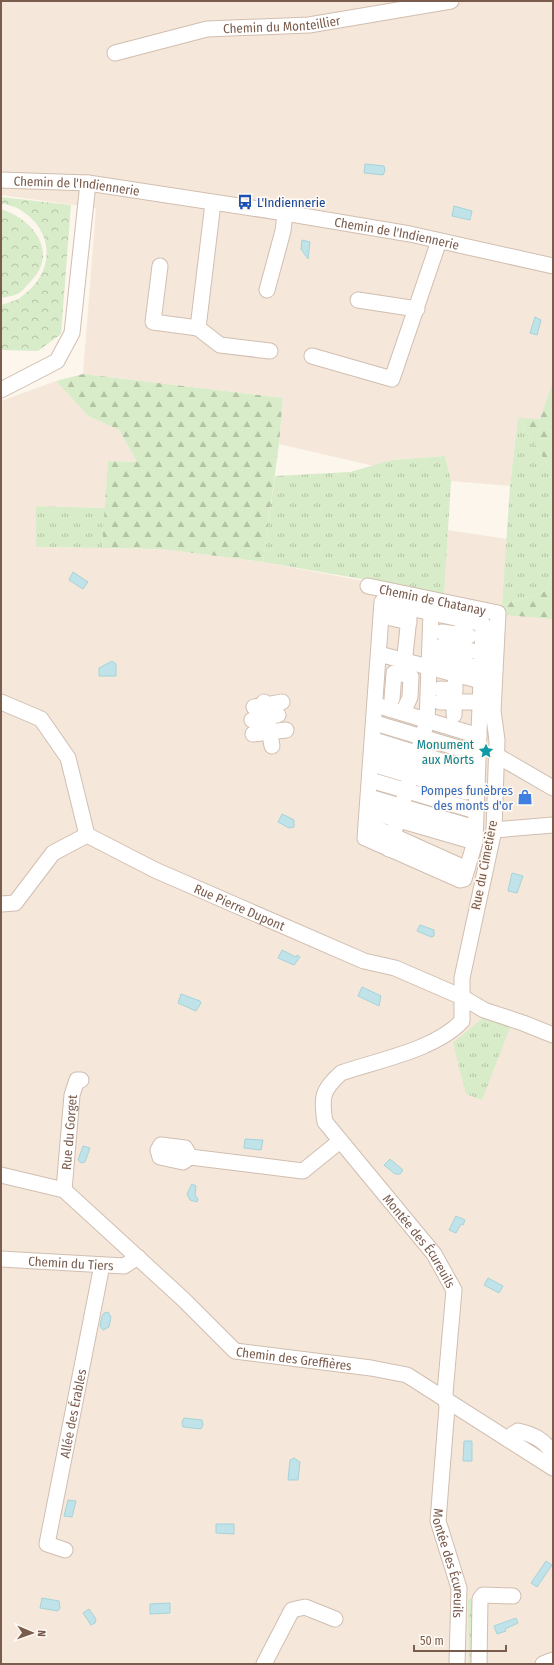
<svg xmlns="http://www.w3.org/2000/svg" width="554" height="1665" font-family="'Fira Sans Condensed',sans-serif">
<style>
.residential{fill:#f5e8da}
.grass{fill:url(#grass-tufts)}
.forest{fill:url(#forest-firs)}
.park{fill:url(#park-crowns)}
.water{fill:#bfe3e8;stroke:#a5d3da}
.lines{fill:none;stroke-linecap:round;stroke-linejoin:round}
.minor-casing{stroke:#d1beb0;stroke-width:17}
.minor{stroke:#fff;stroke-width:15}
.labels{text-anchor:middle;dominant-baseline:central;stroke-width:3.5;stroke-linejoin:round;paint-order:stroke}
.street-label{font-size:13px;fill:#7a5c4d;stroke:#fffaf3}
.transit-label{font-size:13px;fill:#164399;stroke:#fffaf3;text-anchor:start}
.culture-label{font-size:13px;fill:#0d838f;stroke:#fffaf3;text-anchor:end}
.shop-label{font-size:13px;fill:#366cbe;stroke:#fffaf3;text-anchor:end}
</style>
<defs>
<pattern id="grass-tufts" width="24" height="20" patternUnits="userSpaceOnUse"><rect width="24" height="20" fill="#d8ecc9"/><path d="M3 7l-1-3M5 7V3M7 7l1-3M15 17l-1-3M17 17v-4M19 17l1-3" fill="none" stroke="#b4c2a5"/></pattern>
<pattern id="forest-firs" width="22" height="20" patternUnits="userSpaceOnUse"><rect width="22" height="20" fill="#d8ecc9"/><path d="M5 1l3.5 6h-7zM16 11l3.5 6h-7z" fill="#b4c2a5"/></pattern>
<pattern id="park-crowns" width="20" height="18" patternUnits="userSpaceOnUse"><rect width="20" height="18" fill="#d8ecc9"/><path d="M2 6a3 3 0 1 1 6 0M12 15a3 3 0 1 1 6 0" fill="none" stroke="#b4c2a5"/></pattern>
</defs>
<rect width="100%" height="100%" fill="#fdf6ec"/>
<path class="residential" d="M1,1H553V381L540,420L518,419L510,486L451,481L445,456L392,460L374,466L279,444L283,398L83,374L96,208L1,195Z
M56,381L88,416L119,430L137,462L108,461L105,508L37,506L36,547L161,549L263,562L444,596L448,530L507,539L502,605L553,619V1664H1V401Z"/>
<path class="grass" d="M518,418L553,473V574L545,591L502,605L510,486Z
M445,456L451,481L444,596L373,581L263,562L275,476L350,472L392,460Z
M36,506L105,508L102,548L36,547Z
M484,1017L511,1025L482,1100L466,1094L453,1043Z
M468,1599H474L472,1664H469Z"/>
<path class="forest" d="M83,374L283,398L279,444L263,562L161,549L102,548L108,461L137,462L119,430L88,416L56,381Z
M553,381V473L518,418L540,419Z
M553,574V619L506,615L502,605L545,591Z"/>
<path class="park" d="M1,197L71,205L61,334L38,351L1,350V305C7,303 16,301 21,297C55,273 56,231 19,209C14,206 7,205 1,203Z
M1,209C33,219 60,253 30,282C26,286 23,291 19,293C14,296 6,297 1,298Z"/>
<path class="water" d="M365,164L384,166L385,171L383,175L364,173Z
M454,206L472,211L470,220L452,216Z
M302,240L310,242L308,259L301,249Z
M535,317L541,320L537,335L530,333Z
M73,572L88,582L83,589L69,580Z
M112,661L116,664V676H99V668Z
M282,814L294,820V827L289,828L278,822Z
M512,873L523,876L517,893L508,891Z
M420,925L434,930V936L431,937L417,931Z
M282,950L296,957L297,955L300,957L294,965L278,958Z
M362,987L381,996L379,1006L358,996Z
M181,994L200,1001L201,1003L196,1011L178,1003Z
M245,1139L263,1140L261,1150L244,1148Z
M83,1146L90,1148L85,1162L81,1163L78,1160Z
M390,1159L403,1170L400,1174H395L384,1165Z
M192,1184L196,1186L195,1195L198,1199L197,1202L190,1200L187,1194Z
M456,1216L465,1220L463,1225L461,1224L456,1233L449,1230Z
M488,1278L503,1286L499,1293L484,1285Z
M108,1312L111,1317L109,1327L103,1330L100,1326L102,1316L104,1313Z
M184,1418L202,1420L203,1425L201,1429L183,1427L182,1422Z
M464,1441H472V1461H463Z
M294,1458L300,1462L298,1480H288L290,1460Z
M68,1500L76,1501L72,1517L64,1516Z
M216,1524H234V1534L216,1533Z
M546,1561L552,1565L537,1587L531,1583Z
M42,1598L59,1601L60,1608L58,1611L40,1608Z
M170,1603V1613L150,1614V1604Z
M89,1609L96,1619L95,1623L91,1625L83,1613Z
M516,1618L518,1623L505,1629L506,1631L497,1634L494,1626Z"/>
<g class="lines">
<g class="minor-casing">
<g id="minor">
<path id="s1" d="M115,53L207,29L309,25L451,1"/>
<path id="s2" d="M1,180L88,183L285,213L410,234L553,266"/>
<path d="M160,266L153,322L198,328L213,203"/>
<path d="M267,290L283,231L285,213"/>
<path d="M358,300L417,309"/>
<path d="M198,328L220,345L270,351"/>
<path d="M312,356L392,379L439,241"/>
<path d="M1,390L57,361L72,333L88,183"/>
<path id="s3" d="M368,586L498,613L493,711L497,740L494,830L462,978V1021C435,1050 378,1060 341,1073C322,1090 321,1097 325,1122L434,1254L454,1290L445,1393L447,1407L438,1521L459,1588L457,1664"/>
<path d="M382,602L483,624L475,842L464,879L460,880L365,838Z"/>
<path d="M391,618L409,622"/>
<path d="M442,632L469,636"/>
<path d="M442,646L472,651"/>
<path d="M379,654L481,681"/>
<path d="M430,657L481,668"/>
<path d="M454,662L464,620"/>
<path d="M440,689L455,690"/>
<path d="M392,699L394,673L403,674"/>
<path id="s4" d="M1,702L41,719L68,758L87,835L155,870L364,961L395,968L462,997L484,1010L523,1023L553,1035"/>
<path d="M264,702L272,746"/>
<path d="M440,702H480"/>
<path d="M376,705L479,736"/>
<path d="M254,707L282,702"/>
<path d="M403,713L410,697L411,677L403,674L410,608"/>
<path d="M454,715L455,683L458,675"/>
<path d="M252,720L278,715"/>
<path d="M375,723L478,754"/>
<path d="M253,734L286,730"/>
<path d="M374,740L467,769"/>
<path d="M373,751L477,783"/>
<path d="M496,755L553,788"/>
<path d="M372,764L466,792"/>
<path d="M370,780L476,811"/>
<path d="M369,797L475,828"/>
<path d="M368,811L475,842"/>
<path d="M367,824L467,869"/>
<path d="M494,830L553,825"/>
<path d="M389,849L427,721L431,613"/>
<path d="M1,904L15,903L53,853L87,835"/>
<path d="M190,1157L185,1148L161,1145L158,1150L160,1157L183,1162L190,1157L303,1171L340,1141"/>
<path id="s5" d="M1,1175L64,1190L183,1299L235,1351L371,1368L407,1375L553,1468"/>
<path id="s6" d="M64,1190L72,1095L77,1080H81"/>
<path id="s7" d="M1,1259L124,1266L138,1257"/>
<path d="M509,1440L513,1434L518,1431C534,1435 543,1439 553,1453"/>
<path id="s8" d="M65,1550L47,1544L102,1265"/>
<path d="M264,1664L292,1610L305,1607L335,1619"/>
<path d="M479,1664L480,1599L483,1595L513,1596"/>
<path d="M543,1664L553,1660"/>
</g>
</g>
<use href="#minor" class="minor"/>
</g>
<defs>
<g id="bus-bare" transform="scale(1.2)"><path d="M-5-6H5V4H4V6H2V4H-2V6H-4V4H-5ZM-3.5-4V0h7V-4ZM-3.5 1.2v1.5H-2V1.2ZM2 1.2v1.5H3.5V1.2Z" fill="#1a4fb4" stroke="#fffaf3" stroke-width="2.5" paint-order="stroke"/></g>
<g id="sight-bare" transform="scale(1.2)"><path d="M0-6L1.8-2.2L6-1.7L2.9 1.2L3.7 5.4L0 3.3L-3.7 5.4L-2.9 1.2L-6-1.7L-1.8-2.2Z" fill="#0f9aa8" stroke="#fffaf3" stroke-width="2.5" paint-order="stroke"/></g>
<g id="shop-bare" transform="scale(1.2)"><path d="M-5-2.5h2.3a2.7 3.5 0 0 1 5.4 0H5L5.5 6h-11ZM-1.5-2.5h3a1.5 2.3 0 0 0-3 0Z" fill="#3f7fe0" stroke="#fffaf3" stroke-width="2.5" paint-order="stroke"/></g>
</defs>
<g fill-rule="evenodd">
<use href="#bus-bare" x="245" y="202"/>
<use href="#sight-bare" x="486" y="751"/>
<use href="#shop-bare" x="525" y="797"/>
</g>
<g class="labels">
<g class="street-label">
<text stroke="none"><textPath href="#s1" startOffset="170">Chemin du Monteillier</textPath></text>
<text stroke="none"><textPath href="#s2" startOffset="76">Chemin de l'Indiennerie</textPath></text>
<text stroke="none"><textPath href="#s2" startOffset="400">Chemin de l'Indiennerie</textPath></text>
<text stroke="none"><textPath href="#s3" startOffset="66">Chemin de Chatanay</textPath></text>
<text transform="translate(484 865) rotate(-79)">Rue du Cimetière</text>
<text stroke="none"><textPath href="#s4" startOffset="339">Rue Pierre Dupont</textPath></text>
<text stroke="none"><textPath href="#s6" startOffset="58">Rue du Gorget</textPath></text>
<text stroke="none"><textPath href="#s3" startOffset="885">Montée des Écureuils</textPath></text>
<text stroke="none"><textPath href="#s7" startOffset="70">Chemin du Tiers</textPath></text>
<text stroke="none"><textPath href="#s5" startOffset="359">Chemin des Greffières</textPath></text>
<text stroke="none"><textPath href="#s8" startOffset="152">Allée des Érables</textPath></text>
<text stroke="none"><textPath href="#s3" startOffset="1221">Montée des Écureuils</textPath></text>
</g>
<g class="transit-label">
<text x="257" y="202">L'Indiennerie</text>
</g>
<g class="culture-label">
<text x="474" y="744">Monument<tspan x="474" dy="15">aux Morts</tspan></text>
</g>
<g class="shop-label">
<text x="513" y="790">Pompes funèbres<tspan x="513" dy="15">des monts d'or</tspan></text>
</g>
</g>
<rect width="554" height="1665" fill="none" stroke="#7a5c4d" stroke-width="4"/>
<g transform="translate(32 1633) rotate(92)" stroke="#fffaf3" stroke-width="3" paint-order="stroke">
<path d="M0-3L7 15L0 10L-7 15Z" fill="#7a5c4d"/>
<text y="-6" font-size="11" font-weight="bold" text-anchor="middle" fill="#7a5c4d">N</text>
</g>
<path d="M414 1645v6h92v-6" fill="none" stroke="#7a5c4d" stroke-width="2"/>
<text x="420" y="1645" font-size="12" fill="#7a5c4d" stroke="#fffaf3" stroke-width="3" paint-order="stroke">50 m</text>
</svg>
